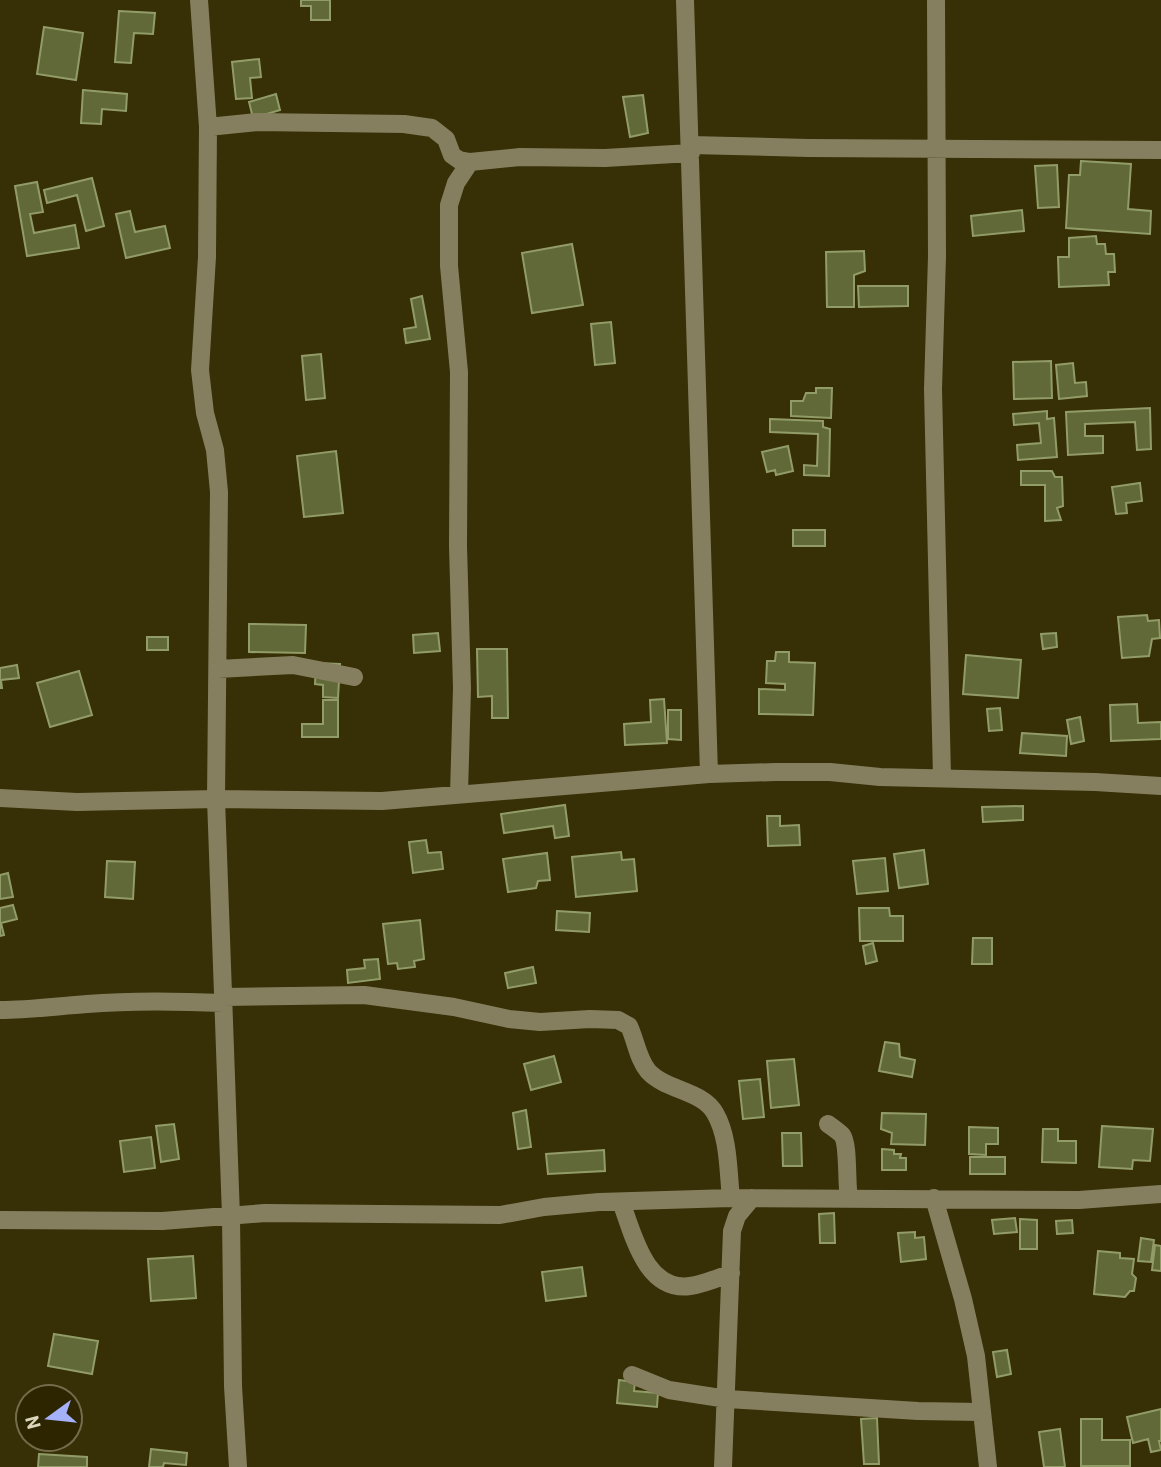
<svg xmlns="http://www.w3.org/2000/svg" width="1161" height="1467" font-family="Barlow,sans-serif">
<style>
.building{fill:#606937;stroke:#929c68;stroke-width:2}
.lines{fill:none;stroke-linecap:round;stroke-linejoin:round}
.minor{stroke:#867f5f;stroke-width:18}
</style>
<rect width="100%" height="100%" fill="#372f05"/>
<path class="building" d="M301,0H330V20H311V6H301Z
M119,11L155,13L153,34L134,33L131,63L115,62Z
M44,27L83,33L76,80L37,74Z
M259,59L261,77L250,78L252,98L236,99L232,62Z
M83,90L127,94L126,111L102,109L101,124L81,123Z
M276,94L280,110L253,118L249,102Z
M643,95L648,133L630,137L623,97Z
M1081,161L1131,164L1128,209L1151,211L1150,234L1066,228L1069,175H1080Z
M1057,165L1059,207L1038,208L1035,166Z
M92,178L104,226L86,231L77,195L47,203L44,190Z
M37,182L43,212L30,214L34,233L75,225L79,248L27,256L15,186Z
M1022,210L1024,231L973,236L971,216Z
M130,211L135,232L165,226L170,248L126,258L116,214Z
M1096,236L1097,244H1105L1106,254H1114L1115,272H1108L1109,285L1059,287L1058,257H1069V238Z
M572,244L583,305L532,313L522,253Z
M864,251L865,271L854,275V307H827L826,252Z
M858,286H908V306L859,307Z
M422,296L430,339L406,343L404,329L416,327L411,299Z
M611,322L615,363L595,365L591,324Z
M321,354L325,398L306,400L302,356Z
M1051,361L1052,398L1014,399L1013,362Z
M1073,363L1075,383L1086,382L1087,396L1059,399L1056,365Z
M816,388H832L831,418L791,416V401H803L806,393H816Z
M1150,408L1151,449L1137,450L1135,422L1085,424V436H1103V453L1068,455L1066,412Z
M1047,411V419L1054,418L1057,457L1018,460L1017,445L1041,443L1039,423L1014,425L1013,414Z
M770,419L823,421V427L830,429L829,476L804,475V465L817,466L818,434L770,432Z
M788,446L793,471L776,475L775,470L767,472L762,452Z
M336,451L343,513L304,517L297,456Z
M1021,471H1052L1055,477H1062L1063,506L1057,508L1061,520L1045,521V485H1021Z
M1140,483L1142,501L1126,503L1127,513L1116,514L1112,487Z
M793,530H825V546H793Z
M1147,615L1148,621L1159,620L1160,638L1152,639L1149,656L1122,658L1118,617Z
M249,624L306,625L305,653L249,652Z
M438,633L440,651L414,653L413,635Z
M1056,633L1057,647L1043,649L1041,634Z
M147,637H168V650H147Z
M477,649H507L508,718H492V696L478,697Z
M776,652H789V662L815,663L813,715L759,714V689L785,690V684L766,683L767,661H775Z
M966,655L1021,660L1018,698L963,694Z
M316,663L340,664L338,698L323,697V685L315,684Z
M17,665L19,678L1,680L2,688H0V668Z
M79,671L92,715L50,727L37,683Z
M664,699L667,743L625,745L624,724L651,722L650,700Z
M323,700H338V737H302V724H323Z
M1137,704L1138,723L1161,722V739L1111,741L1110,705Z
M1000,708L1002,730L989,731L987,709Z
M668,710H681V740L668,739Z
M1080,717L1084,741L1071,744L1067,720Z
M1022,733L1067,736L1066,756L1020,753Z
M565,805L569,836L555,838L553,826L504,833L501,814Z
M1023,806V820L983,822L982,807Z
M767,816H780V826L799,825L800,845L768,846Z
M426,840L428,853L441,852L443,869L413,873L409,842Z
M924,850L928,884L899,888L894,854Z
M621,852L622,860L634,859L637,891L576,897L572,857Z
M547,853L550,880L538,881L536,888L508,892L503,859Z
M885,858L888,891L857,894L853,861Z
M107,861L135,862L133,899L105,897Z
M8,873L13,897L0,899V875Z
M13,905L17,919L1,923L4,935L0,936V908Z
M859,908H889L890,916H903V941H860Z
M557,911L590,913L589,932L556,930Z
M420,920L424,959L414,961L415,967L398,969L397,963L388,964L383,924Z
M973,938H992V964H972Z
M873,943L877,961L866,964L863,946Z
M378,959L380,979L348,983L347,970L365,968L364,960Z
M533,967L536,983L508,988L505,973Z
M885,1042L899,1044L900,1057L915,1060L912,1077L879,1071Z
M554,1056L561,1082L531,1090L524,1064Z
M794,1059L799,1105L771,1108L767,1061Z
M760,1079L764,1117L743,1119L739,1081Z
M526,1110L531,1147L518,1149L513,1113Z
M882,1113L926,1114L925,1145L891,1144L892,1133L881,1129Z
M174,1124L179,1159L161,1162L156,1126Z
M1102,1126L1153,1129L1150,1161L1133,1160L1132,1169L1099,1167Z
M969,1127L998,1128V1144H986V1155L969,1154Z
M1043,1129H1058V1141H1076V1163L1042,1162Z
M782,1133H801L802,1166H783Z
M151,1137L155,1168L124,1172L120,1141Z
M882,1149L894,1150V1154H901L900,1158H906V1170H882Z
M604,1150L605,1171L548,1174L546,1154Z
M970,1157H1005V1174H970Z
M834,1213L835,1243H820L819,1214Z
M1015,1218L1017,1232L994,1234L992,1220Z
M1020,1219L1037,1220V1249H1020Z
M1072,1220L1073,1233L1057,1234L1056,1221Z
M915,1232V1238L924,1237L926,1259L901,1262L898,1233Z
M1141,1238L1154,1240L1151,1262L1138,1261Z
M1155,1245L1161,1246V1271L1152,1270Z
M1098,1251L1120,1253V1258L1134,1259L1132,1274L1136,1278L1134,1291H1130L1125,1297L1094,1294Z
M193,1256L196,1298L151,1301L148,1259Z
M582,1267L586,1296L546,1301L542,1272Z
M54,1334L98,1341L92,1374L48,1366Z
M1007,1350L1011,1374L997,1377L993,1352Z
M619,1380L635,1382L634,1391L658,1393L657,1407L617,1403Z
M1161,1409V1441H1159L1161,1450L1151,1452L1148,1439L1133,1443L1127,1417Z
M877,1418L879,1464H864L861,1419Z
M1081,1419H1102V1440H1130V1466H1081Z
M1060,1429L1065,1467H1044L1039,1432Z
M151,1449L187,1453L186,1465L164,1463L163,1467H149Z
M39,1454L87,1457V1467H38Z"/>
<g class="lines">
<path class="minor" d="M199,0L208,127L207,257L200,370L205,413L215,450L219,492L216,799L231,1216L233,1386L238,1467
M685,0L709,774
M936,0L937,256L933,389L942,777
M208,127L257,122L404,124L432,128L446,139L452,155L459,160L470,162L520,157L605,158L691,153
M691,145L808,148L1161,150
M218,669L293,665L354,677
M459,794L462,688L458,546L459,372L449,266V205L456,183L470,162
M0,798L77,802L216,799L382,801L709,774L775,772H830L880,777L1095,782L1161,786
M224,997L364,995L454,1007L509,1019L540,1022L590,1019L618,1020L629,1026C636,1041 638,1059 648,1071C666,1091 702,1090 715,1113C729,1137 728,1171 731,1198
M0,1010C29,1010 58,1006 87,1004C133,1000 178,1001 224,1003
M828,1124C832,1127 838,1131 842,1135C849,1144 846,1184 849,1198
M934,1198L963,1299L976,1356L988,1467
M621,1202C633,1233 645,1292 690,1286C704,1284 718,1278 731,1273
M0,1220L162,1221L265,1213L500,1215L544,1207L599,1202L731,1198L1079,1200L1161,1194
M632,1375L669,1390L727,1399L918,1411L981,1412
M723,1467L732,1231L737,1216L752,1198"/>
</g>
<g transform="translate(49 1418) rotate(255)"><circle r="33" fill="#2d2500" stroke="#736c4b" stroke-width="2"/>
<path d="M0-5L12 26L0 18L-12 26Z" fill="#a6b1fc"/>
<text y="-10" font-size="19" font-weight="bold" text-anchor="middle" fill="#dbd6bb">N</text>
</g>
</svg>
